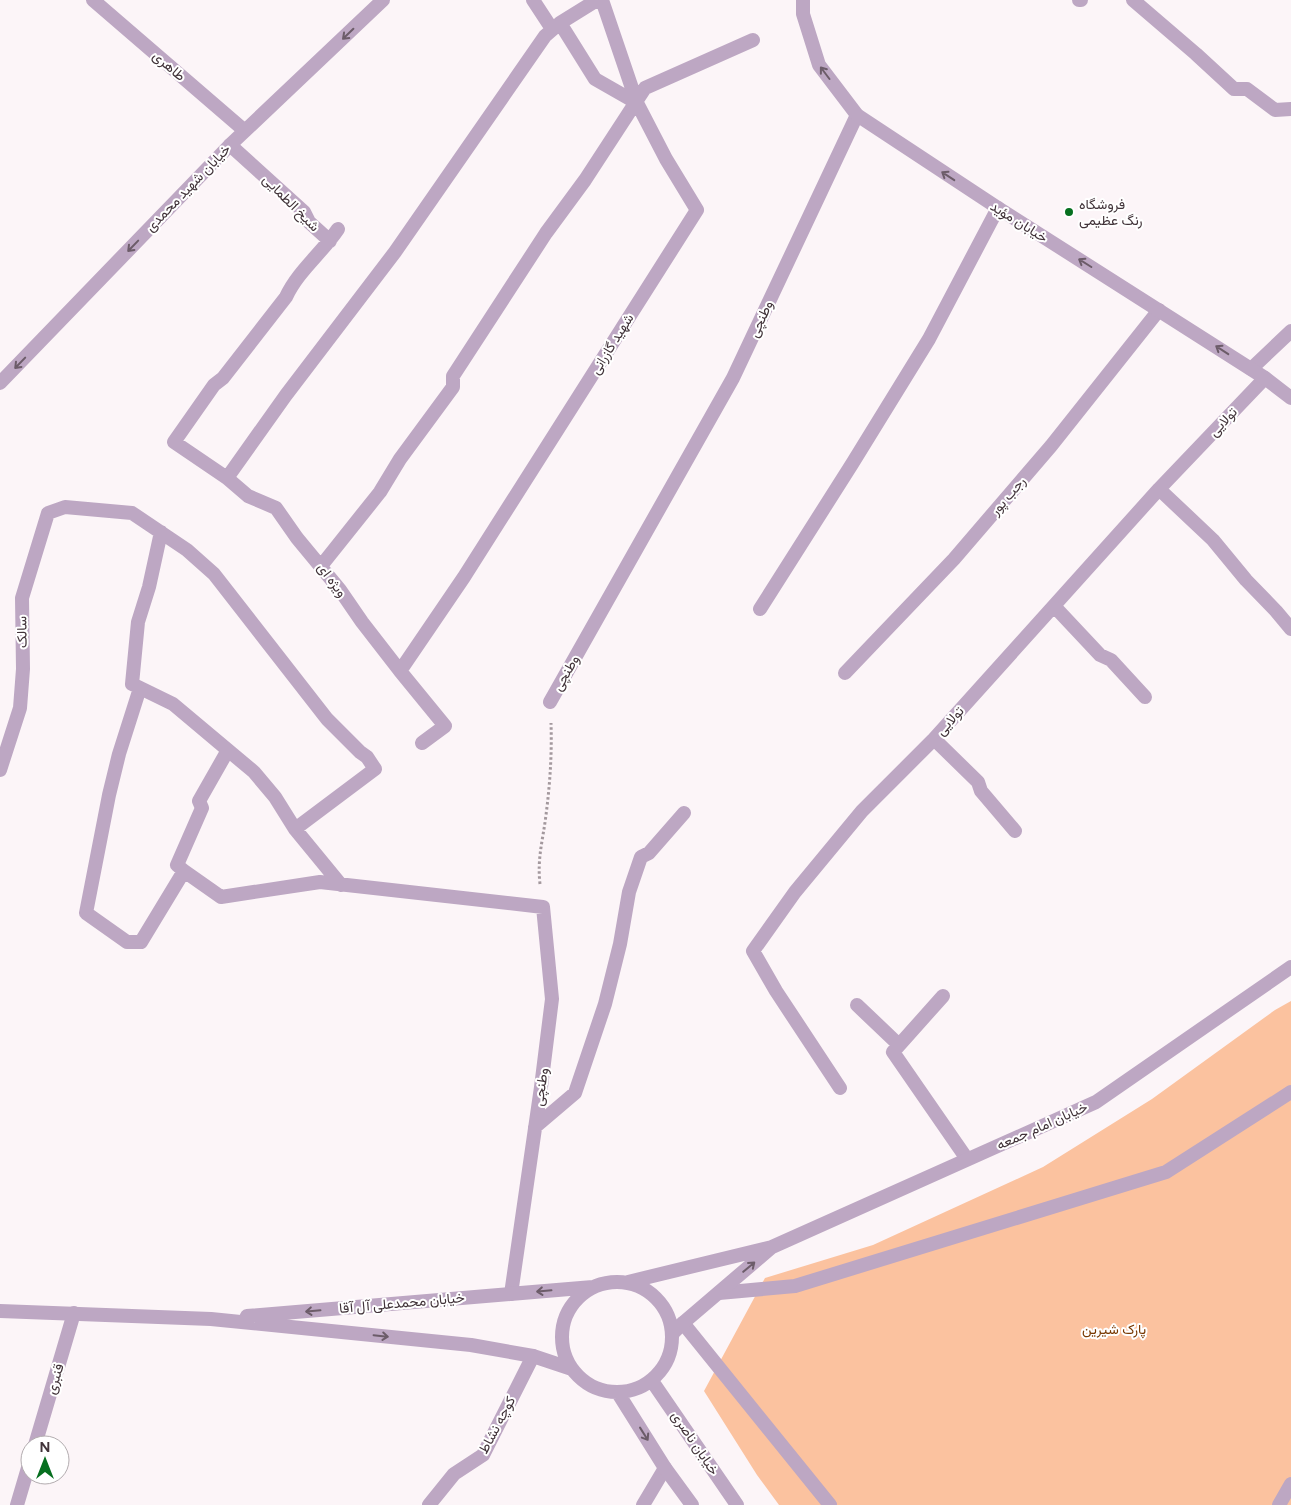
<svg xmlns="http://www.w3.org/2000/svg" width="1291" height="1505" font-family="Figtree,Vazirmatn,sans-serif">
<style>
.green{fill:#fbc29f}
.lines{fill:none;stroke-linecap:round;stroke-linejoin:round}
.path{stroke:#a3989d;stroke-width:3;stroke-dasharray:2.5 2.5;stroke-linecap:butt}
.service{stroke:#bda7c3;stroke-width:14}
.minor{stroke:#bda7c3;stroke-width:14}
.tertiary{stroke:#bda7c3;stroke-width:14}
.oneway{stroke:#6c5c69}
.poi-dot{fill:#066f1f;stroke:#fff;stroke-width:2}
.labels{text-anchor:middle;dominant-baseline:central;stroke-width:4;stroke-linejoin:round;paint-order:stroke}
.street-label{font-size:14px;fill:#413339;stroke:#fff}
.poi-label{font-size:14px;fill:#413339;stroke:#fff;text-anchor:start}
.park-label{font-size:14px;fill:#783801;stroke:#fff}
</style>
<rect width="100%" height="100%" fill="#fcf5f8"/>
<path class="green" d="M1291,1001V1505H779L757,1475L704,1391L765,1278L873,1245L1043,1167L1152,1099L1275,1010Z"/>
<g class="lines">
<path class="path" d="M540,884C537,858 543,840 546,815C550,784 552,754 551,723"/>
<path class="service" d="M533,0L552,29
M1079,0H1081
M1133,0L1196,54L1234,89H1247L1275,110L1291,109
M560,23L595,79L637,103
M230,145L304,212L309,222L330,241
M338,229C322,253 298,271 286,297L223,378L214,385L174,442L227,478L248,496L276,508L297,538L340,590L362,622L400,671L445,726L422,743
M1251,369L1291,331
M227,478L286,395L395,252L545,36L560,23L597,0
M1159,489L1213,540L1246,580L1276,611L1291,629
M161,532L149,587L138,622L132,684L173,704L254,772L275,797L295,829L341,885
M321,566L380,492L400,459L453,387V376L546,233L585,180L645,88L753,40
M1054,606L1100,655L1111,660L1145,697
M760,609L852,464L929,339L998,208
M400,671L464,577L697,210L666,159L637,103L602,0
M845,673L954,559L1051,446L1159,310
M140,688L119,754L109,795L86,913L127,942H141L184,871L221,897L320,882L543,907L552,999L541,1087L511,1294
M550,702L733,378L857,115
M934,739L978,782L981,791L1015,831
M0,770L20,708L23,669L22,598L48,513L65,507L132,513L187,550L214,574L327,719L360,752L367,757L375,769L295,829
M184,871L177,865L202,808L199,801L228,750
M943,996L893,1052L967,1159
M857,1005L899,1045
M840,1088L776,991L753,951L795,892L862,811L934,739L1159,489L1265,378
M535,1127L575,1093L605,1004L620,944L629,892L641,857L649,853L684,813
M719,1293L795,1286L1166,1172L1291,1092
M683,1323L830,1505
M1279,1505L1291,1484"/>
<path class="minor" d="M35,1445L74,1313
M17,1505L30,1461
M429,1505L454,1474L483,1455L533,1356
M643,1505L665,1468"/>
<path class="tertiary" d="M93,0L245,131
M803,0V14L819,65L857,115L998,208L1265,378L1291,398
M0,383L230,145L383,0
M772,1247L1096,1102L1291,967
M562 1337a55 55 0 1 1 110 0a55 55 0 1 1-110 0Z
M628,1282L772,1247L683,1323L673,1333
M0,1311L211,1319L471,1345L533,1356L572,1369
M247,1316L593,1287
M652,1381L737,1505
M618,1393L665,1468L692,1505"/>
</g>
<defs><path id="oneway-shaft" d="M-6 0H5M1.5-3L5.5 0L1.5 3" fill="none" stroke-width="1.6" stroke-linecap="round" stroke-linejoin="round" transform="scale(1.25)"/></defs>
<g class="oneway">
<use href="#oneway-shaft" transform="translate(348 34) rotate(136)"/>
<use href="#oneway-shaft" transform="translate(825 73) rotate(-127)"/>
<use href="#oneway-shaft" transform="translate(948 176) rotate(-147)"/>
<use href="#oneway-shaft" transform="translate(133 246) rotate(134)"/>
<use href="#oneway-shaft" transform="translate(1085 263) rotate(-148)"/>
<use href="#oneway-shaft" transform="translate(1222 350) rotate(-147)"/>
<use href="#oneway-shaft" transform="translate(20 363) rotate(134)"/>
<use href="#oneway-shaft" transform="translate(749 1267) rotate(-40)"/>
<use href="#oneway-shaft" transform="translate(544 1291) rotate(175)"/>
<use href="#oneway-shaft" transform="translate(313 1311) rotate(175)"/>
<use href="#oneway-shaft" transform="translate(381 1336) rotate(6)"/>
<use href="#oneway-shaft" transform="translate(644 1434) rotate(58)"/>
</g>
<circle class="poi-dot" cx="1069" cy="212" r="5"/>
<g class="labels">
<g class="street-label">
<text transform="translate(169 66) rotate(41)">طاهری</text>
<text transform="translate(188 188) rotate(-46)">خیابان شهید محمدی</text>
<text transform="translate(291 203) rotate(45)">شیخ الطمایی</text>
<text transform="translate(1019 222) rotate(32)">خیابان مؤید</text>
<text transform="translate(761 319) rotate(-65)">وطنچی</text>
<text transform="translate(612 344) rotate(-58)">شهید گازرانی</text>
<text transform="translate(1223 422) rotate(-47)">تولایی</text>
<text transform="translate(1008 496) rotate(-49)">رجب پور</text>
<text transform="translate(332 580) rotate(53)">ویژه ای</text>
<text transform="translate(22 632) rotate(-91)">سالک</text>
<text transform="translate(566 673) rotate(-60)">وطنچی</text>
<text transform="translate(950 721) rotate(-48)">تولایی</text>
<text transform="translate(541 1087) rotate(-82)">وطنچی</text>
<text transform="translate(1042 1126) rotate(-24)">خیابان امام جمعه</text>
<text transform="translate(402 1303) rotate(-5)">خیابان محمدعلی آل آقا</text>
<text transform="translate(55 1379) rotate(-73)">قنبری</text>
<text transform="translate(497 1425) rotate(-62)">کوچه نشاط</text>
<text transform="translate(695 1443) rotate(56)">خیابان ناصری</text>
</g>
<g class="poi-label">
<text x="1079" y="204">فروشگاه<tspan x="1079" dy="16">رنگ عظیمی</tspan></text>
</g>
<g class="park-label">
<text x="1114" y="1329">پارک شیرین</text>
</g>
</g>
<g transform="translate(45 1460)"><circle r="24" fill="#ffffff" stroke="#b3adb0"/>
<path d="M0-4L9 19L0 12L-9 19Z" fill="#066f1f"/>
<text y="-8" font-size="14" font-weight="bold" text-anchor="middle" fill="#413339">N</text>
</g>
</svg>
